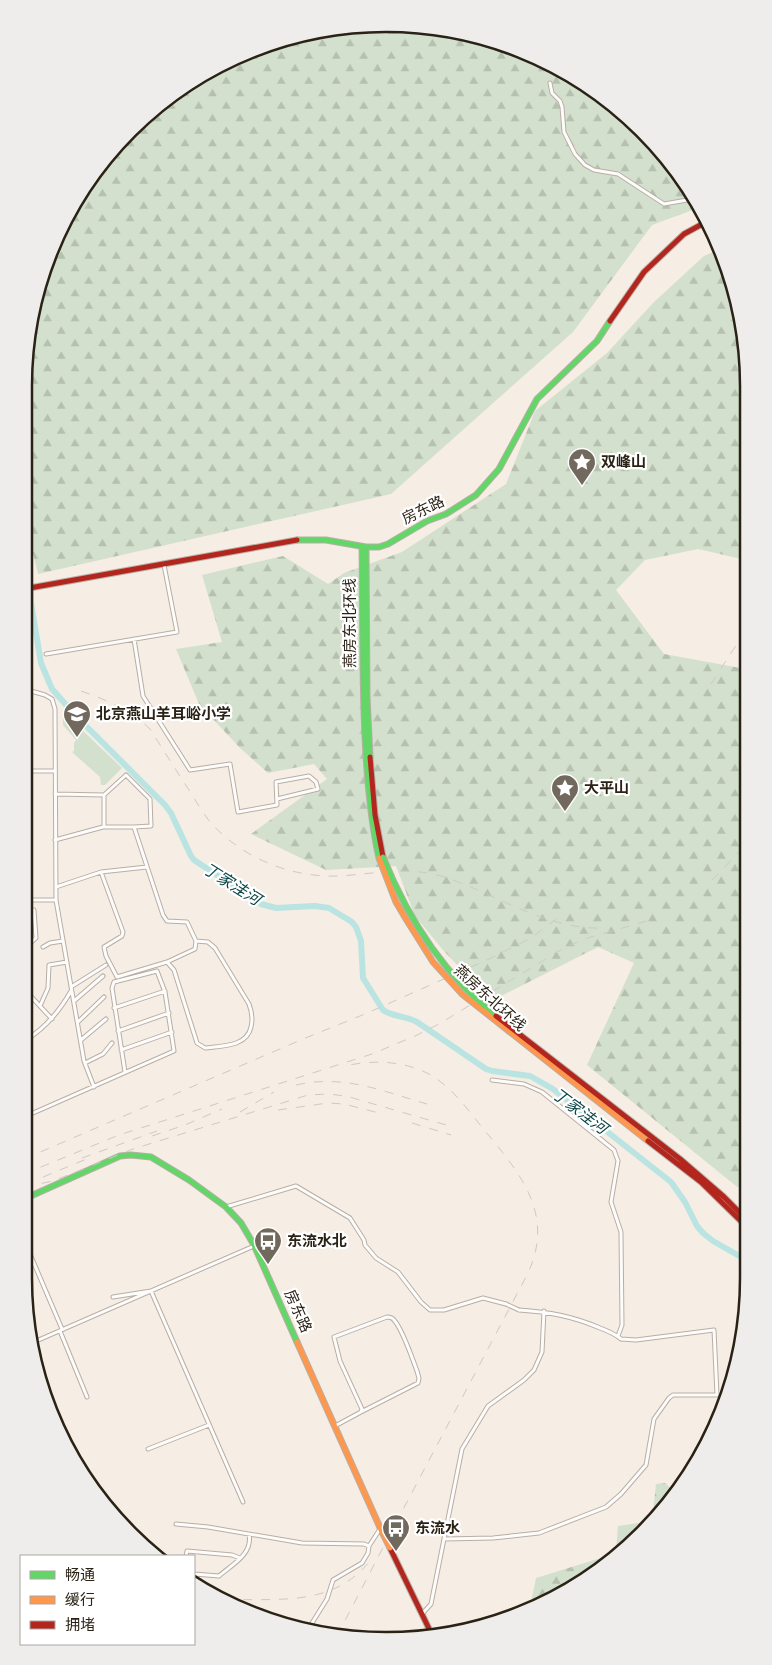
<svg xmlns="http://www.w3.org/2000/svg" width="772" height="1665" font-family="Rubik,'Noto Sans SC',sans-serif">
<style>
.forest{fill:url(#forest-firs)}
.pitch{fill:#d3e0cd}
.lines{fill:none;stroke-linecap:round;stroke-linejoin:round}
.river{stroke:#bae4e1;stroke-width:6}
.street-casing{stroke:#b7afa6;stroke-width:5}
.fast-casing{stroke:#b7afa6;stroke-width:7}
.slow-casing{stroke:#b7afa6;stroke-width:7}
.jam-casing{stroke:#b7afa6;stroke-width:7}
.street{stroke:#fefcfb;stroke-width:3}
.fast{stroke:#63d668;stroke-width:5}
.slow{stroke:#ff974d;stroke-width:5}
.jam{stroke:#b3261e;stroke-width:5}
.rail{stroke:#cdcac7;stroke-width:1;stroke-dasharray:9 9;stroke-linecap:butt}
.street-bridge-casing{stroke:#b7afa6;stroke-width:5;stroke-linecap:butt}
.fast-bridge-casing{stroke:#b7afa6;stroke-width:7;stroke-linecap:butt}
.slow-bridge-casing{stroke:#b7afa6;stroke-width:7;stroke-linecap:butt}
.jam-bridge-casing{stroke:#b7afa6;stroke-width:7;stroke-linecap:butt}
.street-bridge{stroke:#fefcfb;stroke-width:3}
.fast-bridge{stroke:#63d668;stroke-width:5}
.slow-bridge{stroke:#ff974d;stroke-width:5}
.jam-bridge{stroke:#b3261e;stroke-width:5}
.labels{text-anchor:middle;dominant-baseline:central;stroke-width:4.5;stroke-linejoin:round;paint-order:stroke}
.poi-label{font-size:15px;font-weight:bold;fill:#2b2216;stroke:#fff;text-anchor:start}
.street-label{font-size:15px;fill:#2b2216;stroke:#fff}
.water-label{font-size:16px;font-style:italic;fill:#0c4646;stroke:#fff}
.rim{fill:none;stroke:#2b2216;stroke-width:2.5}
</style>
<defs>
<pattern id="forest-firs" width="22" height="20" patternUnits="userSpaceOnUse" patternTransform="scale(1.25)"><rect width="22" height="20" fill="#d3e0cd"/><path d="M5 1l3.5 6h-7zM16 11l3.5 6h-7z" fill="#b5c0af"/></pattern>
</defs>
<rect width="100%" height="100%" fill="#f6ede4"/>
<path class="forest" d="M386,24L456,31L524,51L606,98L673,165L698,208L652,225L573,332L391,494L38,574L24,516V386L31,315L51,248L85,185L130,130L185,85L247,51L315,31Z
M721,249L745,338L746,560L698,549L645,560L616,590L664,654L746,669L748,1194L736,1186L587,1065L634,963L598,947L491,1001L443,950L415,916L396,866L326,870L251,834L327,779L314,764L268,773L240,748L199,704L176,649L222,642L202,575L283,556L328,584L344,573L402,552L506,484L535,411L607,353L654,302L704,256Z
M665,1483L675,1492L658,1518L567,1593L530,1607L536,1578L607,1556L616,1549L618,1526L645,1522L653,1512L656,1484Z"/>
<path class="pitch" d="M63,712L122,768L105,785H101L100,777L72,752L74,751V743L76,740L63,725Z"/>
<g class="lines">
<path class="river" d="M24,554L30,570L31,603L41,663L52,689L76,716L165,805L171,813L191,856L194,860L261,904L276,908L315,906L329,908L352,922L356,927L361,941L363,978L383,1010C393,1017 406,1016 417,1022L486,1069L492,1071L530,1076L553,1089L671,1182L685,1202L697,1226L703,1233L713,1241L748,1261"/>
<g class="street-casing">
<path id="street" d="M550,83L552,93L560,101L562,107L564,132L575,154L585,165L594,170L618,174L664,204L693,199
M134,639L143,696L190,770L230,764L238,812L277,805L276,782L309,776L316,782L318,789L277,799
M46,654L177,632L164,565
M24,689L45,695L52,699L55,709L56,900L84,1061L94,1087
M24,771H55
M55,794L104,795L126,775L150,799L151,826L134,827
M104,795V827
M55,840L103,827H134L163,915L167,921L187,922L196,941L195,949L167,962L117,977L106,956L104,947L122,936L123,932L101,872
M56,887L101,872L147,867
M24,900H56
M24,925L25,923
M43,947L50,943L63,941
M24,949L36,938L34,910H24
M167,962L174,970L197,1043L205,1048C221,1046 247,1047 251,1027C253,1019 252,1012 249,1004L215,948L208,942L196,941
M71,987L106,965
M24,989L52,1019
M74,1001L103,976
M40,1006L48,988L49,965L67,962
M24,1007L33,999
M114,1008L165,991
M78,1022L104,997
M118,1031L169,1013
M81,1040L106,1019
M24,1041C45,1029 59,1012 71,991
M121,1050L172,1032
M85,1063L103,1054L112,1043
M492,1080L524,1084L542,1092L614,1150L618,1161L611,1202L621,1232L622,1325L618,1336
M24,1117L174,1051L165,992L157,971L114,982L112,988L125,1072
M226,1207L296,1186L350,1218L364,1240L365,1245L376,1258L398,1272L421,1302L430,1310H444L483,1298L506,1304
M24,1240L62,1329L60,1331L87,1397
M113,1297L151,1291L243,1502
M34,1342L254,1246
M335,1426L361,1412L362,1409L340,1361L334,1337L387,1317C390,1317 392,1317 394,1320C403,1330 412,1358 417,1371L419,1378L418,1383L361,1412
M148,1449L209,1425
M176,1524L208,1527L302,1543L364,1544L369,1546L368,1553L362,1563L333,1580L327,1599L307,1631
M444,1539L493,1538L539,1533L606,1507L621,1494L646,1465L654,1419L669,1398L673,1395H717L714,1330L636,1340L621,1339C615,1334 608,1331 600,1328C572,1316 549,1312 519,1310
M369,1546L380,1529
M186,1556L187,1551L232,1555L240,1558
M194,1574L219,1576C233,1564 253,1554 249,1534
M422,1614L431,1604L462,1449L488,1406L524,1380L534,1370L542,1352L544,1311"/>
</g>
<g class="fast-casing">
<path id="fast" d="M297,540H326L366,547H379L388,544L427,521L446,514L476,495L499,469L537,399L597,341L610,321
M362,547C363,610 362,674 365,737C367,778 370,818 379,858
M366,547L367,696L370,757
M24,1199L120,1156L131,1155L151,1157L189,1180L226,1207L241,1223L254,1245L297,1342"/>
</g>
<g class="slow-casing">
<path id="slow" d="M297,1342L382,1532"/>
</g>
<g class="jam-casing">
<path id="jam" d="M610,321L644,272L684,234L706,222
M24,589L297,540
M370,757L375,815L383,857
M390,1548L433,1637"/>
</g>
<use href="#street" class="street"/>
<use href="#fast" class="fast"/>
<use href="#slow" class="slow"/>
<use href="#jam" class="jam"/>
<path class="rail" d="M24,677L37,681
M711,684L746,630
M81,691C107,700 130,710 150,729C164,751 177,772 191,793C197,803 203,813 210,822C242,858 291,878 339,876C373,874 407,866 441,876C496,893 546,931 606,928
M712,880L747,844
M296,1085C344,1074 382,1091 427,1104
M278,1110L328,1103L344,1104L379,1113
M240,1112L274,1092
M412,1123L451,1135
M152,1136L185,1125L222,1109
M82,1158L157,1131
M24,1159L303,1039L365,1014L489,959L531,938L562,915
M24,1174L119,1135L372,1054L415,1036L439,1024L567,946L591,937L647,921
M43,1177L89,1158
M24,1187L53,1181L133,1149L308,1095L328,1094L346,1096L453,1127
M225,1600C281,1598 335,1608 373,1557
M337,1636L389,1536L527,1275C557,1213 518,1171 481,1126C465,1106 450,1085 427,1073C402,1061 376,1060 349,1065"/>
<g class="street-bridge-casing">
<path id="street-bridge" d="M506,1304L519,1310"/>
</g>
<g class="fast-bridge-casing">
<path id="fast-bridge" d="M383,857C408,919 443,974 496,1016"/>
</g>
<g class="slow-bridge-casing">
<path id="slow-bridge" d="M379,858L396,902L406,919L433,962L462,994L648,1141
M382,1532L390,1548"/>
</g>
<g class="jam-bridge-casing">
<path id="jam-bridge" d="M496,1016L680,1159L724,1197L748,1221
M648,1141L701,1182L748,1228"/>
</g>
<use href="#street-bridge" class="street-bridge"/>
<use href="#fast-bridge" class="fast-bridge"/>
<use href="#slow-bridge" class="slow-bridge"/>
<use href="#jam-bridge" class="jam-bridge"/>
</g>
<defs>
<g id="sight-pin" transform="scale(1.4375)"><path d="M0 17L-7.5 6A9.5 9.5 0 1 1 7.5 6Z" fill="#72695e" stroke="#fff"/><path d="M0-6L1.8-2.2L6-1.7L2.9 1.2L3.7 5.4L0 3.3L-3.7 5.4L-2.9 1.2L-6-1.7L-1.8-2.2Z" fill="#fff"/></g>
<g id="school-pin" transform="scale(1.4375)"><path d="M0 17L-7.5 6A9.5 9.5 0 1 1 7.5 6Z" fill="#72695e" stroke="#fff"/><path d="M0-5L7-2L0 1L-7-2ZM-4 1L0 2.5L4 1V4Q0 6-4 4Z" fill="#fff"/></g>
<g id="bus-pin" transform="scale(1.4375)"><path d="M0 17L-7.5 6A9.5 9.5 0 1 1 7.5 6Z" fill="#72695e" stroke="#fff"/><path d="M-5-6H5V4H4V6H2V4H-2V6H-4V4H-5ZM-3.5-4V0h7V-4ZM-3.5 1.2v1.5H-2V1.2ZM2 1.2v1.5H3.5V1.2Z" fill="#fff"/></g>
</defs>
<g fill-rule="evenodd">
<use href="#sight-pin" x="582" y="462"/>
<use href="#school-pin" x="77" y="714"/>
<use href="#sight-pin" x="565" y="788"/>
<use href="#bus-pin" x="268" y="1241"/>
<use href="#bus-pin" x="396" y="1528"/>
</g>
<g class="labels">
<g class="poi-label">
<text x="601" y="462">双峰山</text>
<text x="96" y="714">北京燕山羊耳峪小学</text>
<text x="584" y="788">大平山</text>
<text x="287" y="1241">东流水北</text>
<text x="415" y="1528">东流水</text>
</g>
<g class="street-label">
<text transform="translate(423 510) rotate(-26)">房东路</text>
<text transform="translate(350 623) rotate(-90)">燕房东北环线</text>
<text transform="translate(490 998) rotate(42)">燕房东北环线</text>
<text transform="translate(298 1311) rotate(66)">房东路</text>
</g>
<g class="water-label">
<text transform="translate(232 884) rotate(32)">丁家洼河</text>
<text transform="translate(580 1111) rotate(37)">丁家洼河</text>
</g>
</g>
<path d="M0 0H772V1665H0ZM386 32H386A354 354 0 0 1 740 386V1278A354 354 0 0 1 386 1632H386A354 354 0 0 1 32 1278V386A354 354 0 0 1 386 32Z" fill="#eeedec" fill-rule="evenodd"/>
<path class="rim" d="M386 32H386A354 354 0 0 1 740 386V1278A354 354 0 0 1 386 1632H386A354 354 0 0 1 32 1278V386A354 354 0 0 1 386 32Z"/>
<rect x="20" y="1555" width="175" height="90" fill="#ffffff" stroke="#aaa7a2"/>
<rect x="30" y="1571" width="25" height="8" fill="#63d668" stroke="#aaa7a2"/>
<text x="65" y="1580" font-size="15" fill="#2b2216">畅通</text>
<rect x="30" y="1596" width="25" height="8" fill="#ff974d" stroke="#aaa7a2"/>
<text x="65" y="1605" font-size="15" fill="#2b2216">缓行</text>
<rect x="30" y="1621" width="25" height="8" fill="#b3261e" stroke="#aaa7a2"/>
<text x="65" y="1630" font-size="15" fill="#2b2216">拥堵</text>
</svg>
